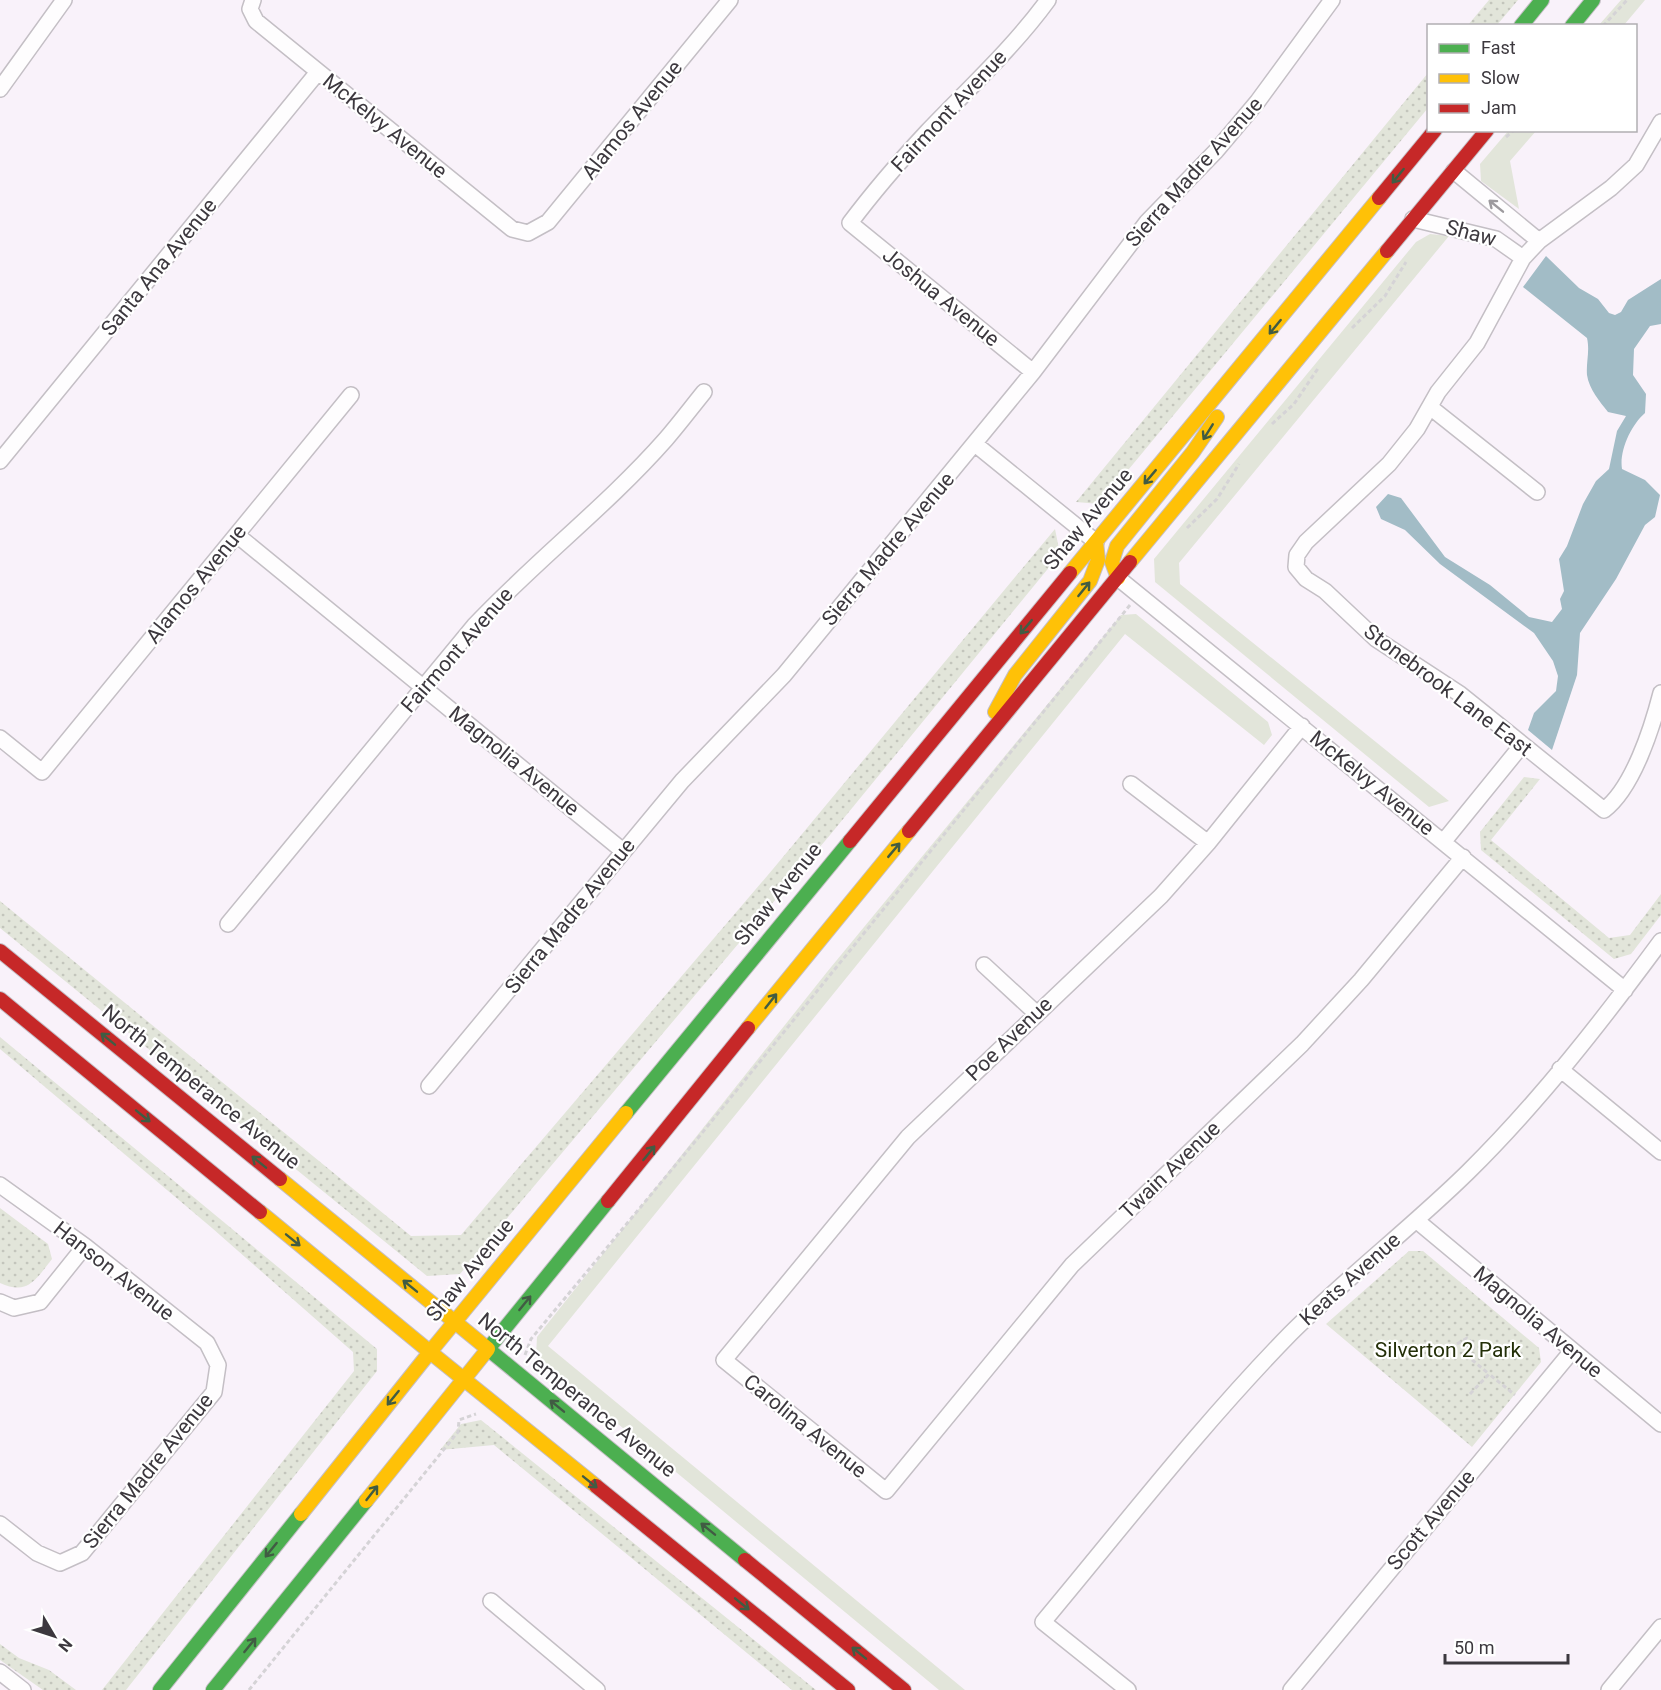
<svg xmlns="http://www.w3.org/2000/svg" width="1661" height="1690" font-family="Roboto,sans-serif">
<style>
.grass{fill:#e2e5da}
.park{fill:url(#park-dots)}
.water{fill:#a2bcc6}
.lines{fill:none;stroke-linecap:round;stroke-linejoin:round}
.street-casing{stroke:#c4bfc5;stroke-width:18}
.fast-casing{stroke:#c4bfc5;stroke-width:16}
.slow-casing{stroke:#c4bfc5;stroke-width:16}
.jam-casing{stroke:#c4bfc5;stroke-width:16}
.path{stroke:#d5d3d6;stroke-width:3;stroke-dasharray:4.5 3;stroke-linecap:butt}
.street{stroke:#fefdfe;stroke-width:15}
.fast{stroke:#4caf50;stroke-width:14}
.slow{stroke:#ffc107;stroke-width:14}
.jam{stroke:#c62828;stroke-width:14}
.oneway{stroke:#415c43}
.oneway2{stroke:#9d9a9e}
.labels{text-anchor:middle;dominant-baseline:central;stroke-width:4.5;stroke-linejoin:round;paint-order:stroke}
.street-label{font-size:21px;fill:#3c383e;stroke:#fff}
.park-label{font-size:21px;fill:#232f08;stroke:#fff}
</style>
<defs>
<pattern id="park-dots" width="8" height="8" patternUnits="userSpaceOnUse" patternTransform="scale(1.5)"><rect width="8" height="8" fill="#e2e5da"/><path d="M2 2h.1M6 6h.1" fill="none" stroke="#c3c5bc" stroke-width="1.8" stroke-linecap="round"/></pattern>
</defs>
<rect width="100%" height="100%" fill="#f9f2fa"/>
<path class="grass" d="M1621,0H1645L1624,25H1599Z
M1509,130L1536,131L1510,161L1519,209L1481,181L1480,164Z
M1430,234L1449,236L1179,563L1180,584L1449,801L1429,807L1155,582L1154,559L1416,242Z
M1136,614L1268,722L1272,735L1264,745L1125,634L548,1346L965,1690H939L536,1356L537,1337L827,972L1121,615Z"/>
<path class="park" d="M1489,0H1518L1497,25H1468Z
M1428,73V108L1100,504L1076,502Z
M1055,529L1060,554L830,835L460,1274L427,1276L0,928V901L411,1236L461,1235L773,869Z
M1524,777L1540,779L1491,840L1609,938L1630,935L1661,894V915L1631,954L1614,959L1481,850L1480,832Z
M0,1037L377,1349V1371L126,1690H102L354,1371L353,1352L212,1228L0,1049Z
M0,1208L48,1244L52,1259C36,1279 28,1296 0,1283Z
M1409,1251H1423L1539,1348L1541,1362L1472,1447L1326,1324Z
M481,1420L816,1690H792L494,1445L440,1450L461,1424Z
M0,1644L19,1658L49,1670L76,1690H43L0,1660Z"/>
<path class="water" d="M1546,256L1579,288L1598,299L1609,313L1615,315L1621,312L1628,300L1661,279V324L1650,326L1634,349L1633,375L1646,394L1645,413C1631,425 1619,451 1622,469L1645,480L1660,495L1655,517L1645,525L1616,579L1580,633L1577,675L1552,750L1528,730L1534,713L1556,691L1558,676L1553,661L1534,633L1440,564L1405,530L1381,519L1376,507L1388,494L1401,498L1445,557L1490,585L1529,617L1552,622L1562,609L1560,599L1564,591L1559,559L1567,546L1583,504L1596,481L1609,469L1617,431L1626,416L1608,412C1600,402 1589,389 1587,375C1586,362 1590,351 1587,338L1523,287Z"/>
<g class="lines">
<g class="street-casing">
<path id="street" d="M253,0L250,9L256,21L512,229L528,233L548,222L730,0
M0,89L64,0
M1661,122L1636,165L1611,188L1539,241L1523,258L1477,343L1438,392L1417,429L1389,464L1306,542L1297,555L1296,567L1306,579L1325,591L1376,639L1460,694L1604,810C1633,788 1652,728 1661,693
M1454,171L1539,241
M1413,219L1496,239L1523,258
M1033,372L850,223C874,191 900,161 927,132C968,89 1013,48 1048,0
M1430,407L1537,492
M975,444L1096,542
M0,461L318,72
M237,535L623,851
M1118,578L1625,990
M1302,726L1208,843L1161,896L908,1137L724,1360L886,1491L1072,1265L1302,1044L1361,980L1463,857
M0,738L42,772L351,395
M1131,784L1208,843
M1444,841L1522,745
M228,924L474,626C535,561 607,506 666,439C679,424 691,408 704,392
M984,965L1036,1013
M1560,1069L1661,1152
M429,1086L682,781L784,675L1033,372L1147,222L1216,151L1258,101L1332,0
M0,1185L85,1246L207,1343L218,1365L214,1392L82,1553L60,1563L37,1553L0,1524
M1416,1220L1661,1424
M0,1302L14,1308L40,1302L85,1246
M491,1601L597,1690
M0,1672L23,1690
M1128,1690L1043,1622C1124,1525 1202,1424 1290,1334C1347,1277 1411,1228 1468,1172C1539,1102 1602,1021 1661,941
M1291,1690L1572,1351
M1609,1690L1661,1627"/>
</g>
<g class="fast-casing">
<path id="fast" d="M1521,26L1542,0
M1572,26L1593,0
M626,1113L850,841
M608,1201L488,1349L745,1560
M160,1690L301,1514
M213,1690L366,1501"/>
</g>
<g class="slow-casing">
<path id="slow" d="M1130,562L1387,251
M1070,573L1379,198
M1118,578L1112,562L1117,546L1193,452L1217,417
M995,712L1015,675L1090,581L1098,560L1096,542
M748,1028L909,831
M280,1179L488,1349L366,1501
M260,1212L430,1352L301,1514
M596,1486L430,1352L626,1113"/>
</g>
<g class="jam-casing">
<path id="jam" d="M1379,198L1435,130
M1387,251L1487,130
M909,831L1130,562
M850,841L1070,573
M0,951L280,1179
M0,999L260,1212
M608,1201L748,1028
M596,1486L848,1690
M745,1560L904,1690"/>
</g>
<path class="path" d="M1603,26L1627,0
M1506,137L1514,130
M1352,328L1385,296L1406,262
M1272,424L1294,404L1319,367
M1187,528L1217,499L1239,464
M525,1355L531,1339L698,1138L1130,605
M1454,1356L1452,1347L1467,1338L1474,1344L1471,1359L1489,1374
M1470,1394L1489,1374L1515,1395
M249,1690L458,1432L459,1420L476,1414"/>
<use href="#street" class="street"/>
<use href="#fast" class="fast"/>
<use href="#slow" class="slow"/>
<use href="#jam" class="jam"/>
</g>
<defs><path id="oneway-shaft" d="M-6 0H5M1.5-3L5.5 0L1.5 3" fill="none" stroke-width="1.6" stroke-linecap="round" stroke-linejoin="round" transform="scale(1.5)"/></defs>
<g class="oneway">
<use href="#oneway-shaft" transform="translate(1398 176) rotate(129)"/>
<use href="#oneway-shaft" transform="translate(1275 327) rotate(129)"/>
<use href="#oneway-shaft" transform="translate(1208 432) rotate(122)"/>
<use href="#oneway-shaft" transform="translate(1150 477) rotate(130)"/>
<use href="#oneway-shaft" transform="translate(1084 589) rotate(-51)"/>
<use href="#oneway-shaft" transform="translate(1026 627) rotate(130)"/>
<use href="#oneway-shaft" transform="translate(894 850) rotate(-50)"/>
<use href="#oneway-shaft" transform="translate(771 1001) rotate(-52)"/>
<use href="#oneway-shaft" transform="translate(108 1039) rotate(-141)"/>
<use href="#oneway-shaft" transform="translate(143 1116) rotate(39)"/>
<use href="#oneway-shaft" transform="translate(649 1153) rotate(-51)"/>
<use href="#oneway-shaft" transform="translate(259 1162) rotate(-141)"/>
<use href="#oneway-shaft" transform="translate(293 1240) rotate(39)"/>
<use href="#oneway-shaft" transform="translate(410 1286) rotate(-141)"/>
<use href="#oneway-shaft" transform="translate(525 1303) rotate(-51)"/>
<use href="#oneway-shaft" transform="translate(393 1398) rotate(129)"/>
<use href="#oneway-shaft" transform="translate(557 1406) rotate(-141)"/>
<use href="#oneway-shaft" transform="translate(590 1482) rotate(39)"/>
<use href="#oneway-shaft" transform="translate(372 1493) rotate(-52)"/>
<use href="#oneway-shaft" transform="translate(708 1529) rotate(-141)"/>
<use href="#oneway-shaft" transform="translate(271 1550) rotate(129)"/>
<use href="#oneway-shaft" transform="translate(742 1604) rotate(39)"/>
<use href="#oneway-shaft" transform="translate(250 1645) rotate(-51)"/>
<use href="#oneway-shaft" transform="translate(859 1653) rotate(-141)"/>
</g>
<use class="oneway2" href="#oneway-shaft" transform="translate(1496 206) rotate(-141)"/>
<g class="labels">
<g class="street-label">
<text transform="translate(949 111) rotate(-47)">Fairmont Avenue</text>
<text transform="translate(632 120) rotate(-51)">Alamos Avenue</text>
<text transform="translate(385 126) rotate(39)">McKelvy Avenue</text>
<text transform="translate(1194 172) rotate(-48)">Sierra Madre Avenue</text>
<text transform="translate(1471 233) rotate(15)">Shaw</text>
<text transform="translate(159 267) rotate(-51)">Santa Ana Avenue</text>
<text transform="translate(941 297) rotate(39)">Joshua Avenue</text>
<text transform="translate(1088 519) rotate(-50)">Shaw Avenue</text>
<text transform="translate(888 549) rotate(-50)">Sierra Madre Avenue</text>
<text transform="translate(196 584) rotate(-51)">Alamos Avenue</text>
<text transform="translate(457 650) rotate(-49)">Fairmont Avenue</text>
<text transform="translate(1448 690) rotate(37)">Stonebrook Lane East</text>
<text transform="translate(514 761) rotate(39)">Magnolia Avenue</text>
<text transform="translate(1372 783) rotate(39)">McKelvy Avenue</text>
<text transform="translate(778 894) rotate(-51)">Shaw Avenue</text>
<text transform="translate(570 916) rotate(-51)">Sierra Madre Avenue</text>
<text transform="translate(1009 1039) rotate(-44)">Poe Avenue</text>
<text transform="translate(201 1087) rotate(39)">North Temperance Avenue</text>
<text transform="translate(1170 1170) rotate(-44)">Twain Avenue</text>
<text transform="translate(470 1270) rotate(-51)">Shaw Avenue</text>
<text transform="translate(114 1271) rotate(38)">Hanson Avenue</text>
<text transform="translate(1350 1279) rotate(-42)">Keats Avenue</text>
<text transform="translate(1538 1322) rotate(40)">Magnolia Avenue</text>
<text transform="translate(577 1395) rotate(39)">North Temperance Avenue</text>
<text transform="translate(805 1426) rotate(39)">Carolina Avenue</text>
<text transform="translate(148 1471) rotate(-51)">Sierra Madre Avenue</text>
<text transform="translate(1431 1520) rotate(-50)">Scott Avenue</text>
</g>
<g class="park-label">
<text x="1448" y="1350">Silverton 2 Park</text>
</g>
</g>
<rect x="1427" y="24" width="210" height="108" fill="#ffffff" stroke="#b1afb2" stroke-width="1.5"/>
<rect x="1439" y="44" width="30" height="9" fill="#4caf50" stroke="#b1afb2" stroke-width="1.5"/>
<text x="1481" y="54" font-size="18" fill="#3c383e">Fast</text>
<rect x="1439" y="74" width="30" height="9" fill="#ffc107" stroke="#b1afb2" stroke-width="1.5"/>
<text x="1481" y="84" font-size="18" fill="#3c383e">Slow</text>
<rect x="1439" y="104" width="30" height="9" fill="#c62828" stroke="#b1afb2" stroke-width="1.5"/>
<text x="1481" y="114" font-size="18" fill="#3c383e">Jam</text>
<g transform="translate(54 1636) rotate(129)" stroke="#ffffff" stroke-width="4.5" paint-order="stroke">
<path d="M0-4.5L10 22L0 15L-10 22Z" fill="#3c383e"/>
<text y="-9" font-size="16" font-weight="bold" text-anchor="middle" fill="#3c383e">N</text>
</g>
<path d="M1445 1654v9h123v-9" fill="none" stroke="#3c383e" stroke-width="3"/>
<text x="1454" y="1654" font-size="18" fill="#3c383e" stroke="#ffffff" stroke-width="4.5" paint-order="stroke">50 m</text>
</svg>
